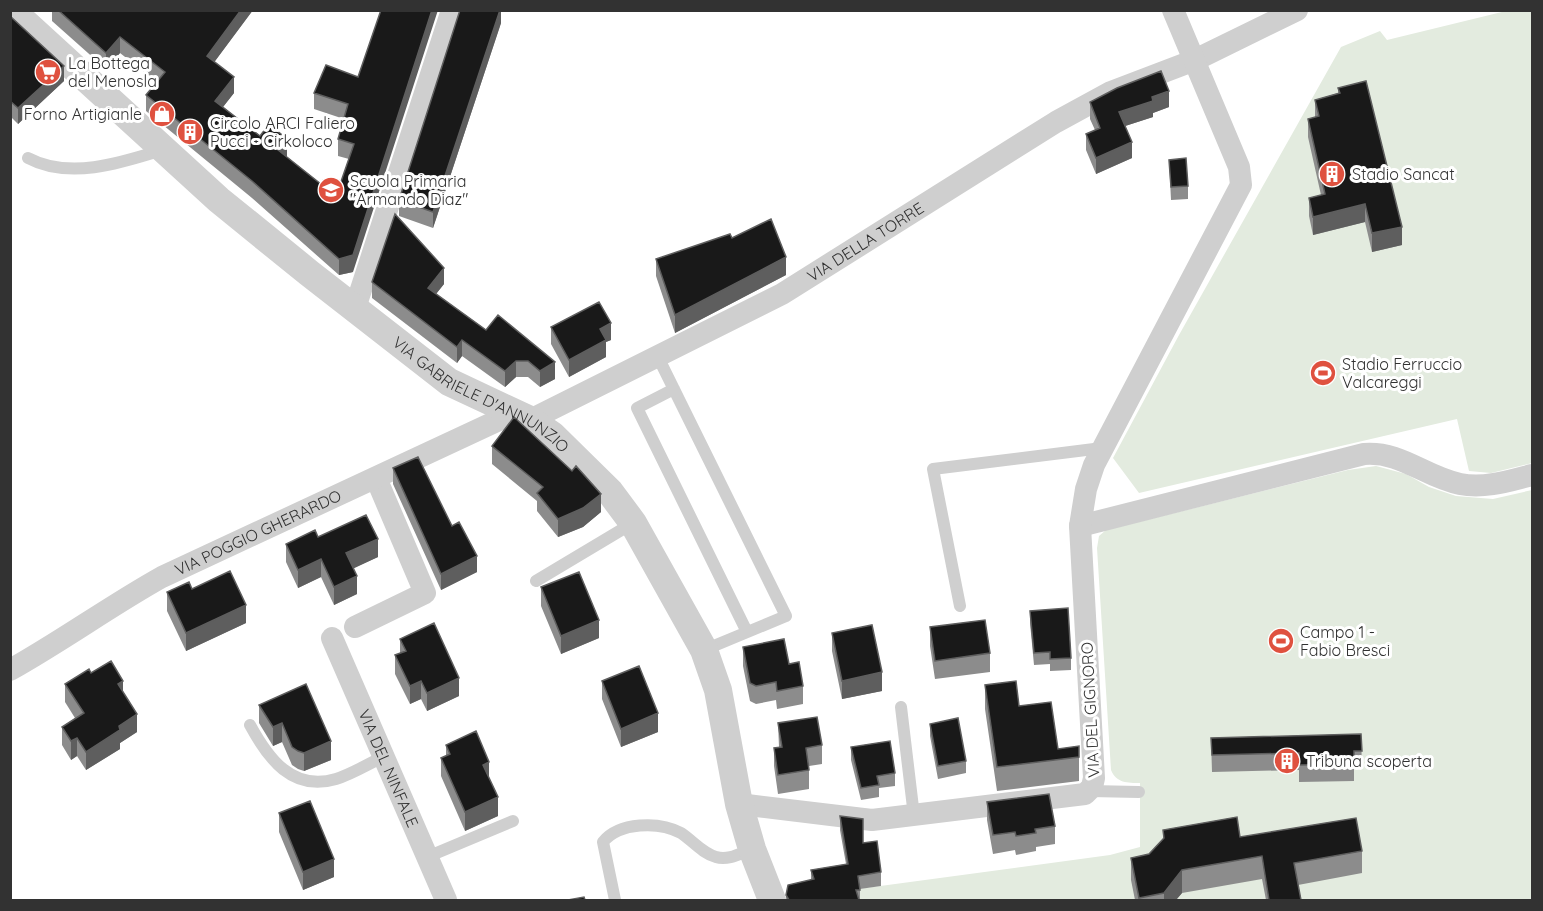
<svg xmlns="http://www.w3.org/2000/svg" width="1543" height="911" font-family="Quicksand,sans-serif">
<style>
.green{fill:#e3ebdf}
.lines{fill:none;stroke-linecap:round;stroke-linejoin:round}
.service{stroke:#cfcfcf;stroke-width:12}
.minor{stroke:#cfcfcf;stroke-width:22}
.tertiary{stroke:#cfcfcf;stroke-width:28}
.wall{fill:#8c8c8c}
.shaded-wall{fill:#5e5e5e}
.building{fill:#191919;stroke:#5e5e5e;stroke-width:1.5}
.labels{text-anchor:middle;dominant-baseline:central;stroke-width:6;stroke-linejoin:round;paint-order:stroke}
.poi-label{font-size:16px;fill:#323232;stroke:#fff;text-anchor:start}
.street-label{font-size:16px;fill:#323232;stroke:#fff}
</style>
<rect width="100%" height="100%" fill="#fff"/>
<path class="green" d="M1506,11H1532V463L1491,473L1469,471L1457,419L1139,493L1113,458L1179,335L1341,47L1380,31L1387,40Z
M1376,466L1406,474L1429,487L1456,496L1493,499L1532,490V900H860L858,889L1110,855L1140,847V783C1128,783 1116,783 1111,770L1097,548L1099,536L1106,530L1348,470Z"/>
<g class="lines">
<path class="service" d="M28,158C69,180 121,163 162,150
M658,357L786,616L704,650
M674,389L637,408L747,632
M536,581L633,523
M960,606L933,469L1102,448
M901,707L914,816
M250,725C268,758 292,792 336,779C352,774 368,764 383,757
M1090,791L1139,792
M427,857L513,821
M615,900L603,842C619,822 659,821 681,833C693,841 702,853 716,857C728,861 741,853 752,849"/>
<g class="minor">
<path d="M355,308L452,10"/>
<path id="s1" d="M530,420L782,294L1056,122L1111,92L1195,60L1297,10"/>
<path d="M1080,526L1364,454C1401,451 1425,477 1460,484C1484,489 1509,481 1532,475"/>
<path d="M355,627L425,593L376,478"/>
<path id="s2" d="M332,638L446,900"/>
<path id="s3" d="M10,670C62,641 110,606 162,577L514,413"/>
<path d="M739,804L872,820L1085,794L1092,787L1094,778L1080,526L1086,489L1094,465L1241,185L1239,167L1173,10"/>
</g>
<path class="tertiary" id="s4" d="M11,10L219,200L309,273L449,382L530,420L552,435L610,492L633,523L704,650L718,690L739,804L752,849L772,900"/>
</g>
<path class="wall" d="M52,10H211L212,11L253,10L214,62L234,93L223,107L287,156H286L336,196L349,159L338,156V139L344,119L314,109V93L358,77L353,272L339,275L252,198L146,111V95L157,82L120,53L106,69L52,21Z
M501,10V23L433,228L399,216V200Z
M10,16L64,81L18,124L10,116Z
M1338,88L1402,245L1372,252L1365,222L1313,235L1309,216V198L1321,195L1308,137V119L1315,117V100L1338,93Z
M1090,102L1169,107L1153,113V117L1125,126L1132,158L1096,174L1086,150V134L1095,130L1090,119Z
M1169,160L1188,186V199L1171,200Z
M732,238L786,275L675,333L656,276V259Z
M372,282L444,284L436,294L555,379L540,387L528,377H516L505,387L462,356L457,363L372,298Z
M551,327L611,340L606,342V357L569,377L551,344Z
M492,446L601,512L583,527L558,537L537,511V501L492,464Z
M393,468L452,526L477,572L441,590L393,484Z
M318,537L378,557L353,568L357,594L334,605L321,577L298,588L286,562V544Z
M541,587L599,638L561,654L541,606Z
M192,589L246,623L186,651L167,611V592Z
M1030,611L1071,658V670L1050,671V664L1034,665L1030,623Z
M930,627L990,653V672L935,679L930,646Z
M832,633L882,691L842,699L832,651Z
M400,639L459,696L427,711L421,699L410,704L395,674V655L400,653Z
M743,647L789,664L803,686V704L777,709L776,700L756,704L750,701L743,666Z
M91,673L123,693L137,732L120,743V749L86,770L77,756L71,760L62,745V727L75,718L65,702V684Z
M602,681L658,732L621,747L602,699Z
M985,685L1019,706L1058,749L1079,746V781L997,791L985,709Z
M259,705L331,760L304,771L298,769L292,765L282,742L273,746L259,723Z
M778,723L822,745V764L809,766V789L778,794L774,766V748L779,747Z
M930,724L966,761V773L938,779L930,736Z
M1361,734L1362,768H1354V781L1299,782V770L1212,772L1211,738Z
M446,745L489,780L498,816L465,831L441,776V758L446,756Z
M851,747L895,773V786L879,788V797L861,800L851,760Z
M987,802L1055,826V844L1036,847V851L1016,855L1015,850L993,854L987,820Z
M279,813L334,877L303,890L279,832Z
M840,816L863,843L881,872V886L860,889V900H786V895L811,880V870L846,864L840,830Z
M1163,830L1240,837L1362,851V873L1298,885L1301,900H1266L1262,879L1182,893L1176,900H1135L1131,880V858L1149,854L1163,840Z"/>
<path class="shaded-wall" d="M241,10H253L207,72V56Z
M432,10H438L353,272L339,275V259Z
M500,10H501V23L433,228V212Z
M120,37V53L106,69V53Z
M64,66V81L18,124V108Z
M234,77V93L215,117V101Z
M1169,91V107L1153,113V117L1119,128V112L1152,97Z
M287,139V156L278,166V150Z
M1132,142V158L1096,174V158Z
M1365,204V222L1313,235V217Z
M1402,227V245L1372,252V233Z
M786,257V275L675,333V315Z
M444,268V284L428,304V288Z
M611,323V340L606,342V357L569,377V360L600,329Z
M462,340V356L457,363V347Z
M516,361V377L505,387V371Z
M555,362V379L540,387V371Z
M601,494V512L583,527L558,537V519Z
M378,539V557L346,572V553Z
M477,556V572L441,590V574Z
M321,559V577L298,588V570Z
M357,576V594L334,605V587Z
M246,605V623L186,651V633Z
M599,620V638L561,654V636Z
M882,672V691L842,699V681Z
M459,678V696L427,711V693Z
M123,681V699L118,684Z
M421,681V699L410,704V686Z
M658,713V732L621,747V729Z
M137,714V732L120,743V749L86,770V752L119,726Z
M282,723V742L273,746V727Z
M77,738V756L71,760V741Z
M331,741V760L304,771V753Z
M489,762V780L483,765Z
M498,797V816L465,831V812Z
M334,859V877L303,890V872Z
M1182,870V893L1176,900H1164V893Z"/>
<path class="building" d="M58,10H211L212,11L213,10H241L207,56L234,77L215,101L260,136L269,124L287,139L278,150L336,196L354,144L338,139L348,104L314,93L326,65L358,77L381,10H432L353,255L339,259L252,181L146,95L165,72L120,37L106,53Z
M460,10H500L433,212L399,200Z
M10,16L64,66L18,108L10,101Z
M1161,71L1169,91L1152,97L1153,101L1119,112L1132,142L1096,158L1086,134L1100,128L1090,102L1117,88Z
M1366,81L1402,227L1372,233L1365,204L1313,217L1309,198L1325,194L1308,119L1319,116L1315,100L1340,93L1338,88Z
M1186,158L1188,186L1171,187L1169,160Z
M395,214L444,268L428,288L486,330L498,315L555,362L540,371L528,361H516L505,371L462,340L457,347L372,282Z
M771,219L786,257L675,315L656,259L730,234L732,238Z
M599,302L611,323L600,329L606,340L569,360L551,327Z
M514,417L572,471L576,466L601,494L583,508L558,519L537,493L543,487L492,446Z
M418,457L452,526L459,522L477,556L441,574L393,468Z
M366,515L378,539L346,553L357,576L334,587L321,559L298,570L286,544L315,530L318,537Z
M230,571L246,605L186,633L167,592L189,582L192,589Z
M579,572L599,620L561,636L541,587Z
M1068,608L1071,658L1050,659V652L1034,653L1030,611Z
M985,620L990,653L935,661L930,627Z
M434,623L459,678L427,693L421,681L410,686L395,655L406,651L400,639Z
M872,625L882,672L842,681L832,633Z
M784,639L789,664L799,662L803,686L777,691L776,682L756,686L750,683L743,647Z
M111,661L123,681L118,684L137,714L119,726L120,730L86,752L77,738L71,741L62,727L84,713L65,684L89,669L91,673Z
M639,666L658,713L621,729L602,681Z
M1016,681L1019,706L1051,702L1058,749L1079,746V757L997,767L985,685Z
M306,684L331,741L304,753L298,751L292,747L282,723L273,727L259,705Z
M817,717L822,745L806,748L809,770L778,775L774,748L782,747L778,723Z
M958,718L966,761L938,766L930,724Z
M476,731L489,762L483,765L498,797L465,812L441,758L450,754L446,745Z
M1361,734L1362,751H1354V764L1299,765V753L1212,755L1211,738Z
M890,741L895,773L877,776L879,785L861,788L851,747Z
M1049,794L1055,826L1035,829L1036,833L1016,836L1015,832L993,835L987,802Z
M310,801L334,859L303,872L279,813Z
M840,816L863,819V843L877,841L881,872L858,876L860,890H856L859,900H789L786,895L788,885L814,879L811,870L848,864Z
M1237,817L1240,837L1356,818L1362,851L1294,863L1301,900H1269L1262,856L1182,870L1164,893L1139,898L1131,858L1149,854L1164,838L1163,830Z
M584,897L585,900H568Z"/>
<defs>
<g id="supermarket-disc" transform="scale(1.35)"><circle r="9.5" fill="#df513f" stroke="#fff"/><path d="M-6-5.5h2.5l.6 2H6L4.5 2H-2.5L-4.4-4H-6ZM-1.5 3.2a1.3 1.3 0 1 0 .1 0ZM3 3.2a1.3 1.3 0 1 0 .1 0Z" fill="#fff"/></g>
<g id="shop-disc" transform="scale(1.35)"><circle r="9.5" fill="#df513f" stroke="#fff"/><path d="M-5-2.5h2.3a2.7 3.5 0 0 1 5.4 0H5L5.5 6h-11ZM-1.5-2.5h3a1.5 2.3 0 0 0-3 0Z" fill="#fff"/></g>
<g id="building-disc" transform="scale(1.35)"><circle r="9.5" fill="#df513f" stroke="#fff"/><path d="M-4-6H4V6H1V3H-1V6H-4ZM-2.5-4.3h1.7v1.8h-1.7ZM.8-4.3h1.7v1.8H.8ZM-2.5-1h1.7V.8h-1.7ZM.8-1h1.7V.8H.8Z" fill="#fff"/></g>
<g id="school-disc" transform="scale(1.35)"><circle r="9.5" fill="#df513f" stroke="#fff"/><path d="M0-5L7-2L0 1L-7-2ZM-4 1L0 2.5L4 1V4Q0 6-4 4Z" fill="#fff"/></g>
<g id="stadium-disc" transform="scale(1.35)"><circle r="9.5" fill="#df513f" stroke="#fff"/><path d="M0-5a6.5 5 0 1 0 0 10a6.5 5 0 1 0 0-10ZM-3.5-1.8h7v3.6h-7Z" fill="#fff"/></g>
</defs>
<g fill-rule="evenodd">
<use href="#supermarket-disc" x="48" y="72"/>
<use href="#shop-disc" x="162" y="114"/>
<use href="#building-disc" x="190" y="132"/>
<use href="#building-disc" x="1332" y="174"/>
<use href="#school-disc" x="331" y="190"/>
<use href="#stadium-disc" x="1323" y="373"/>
<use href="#stadium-disc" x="1281" y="641"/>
<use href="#building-disc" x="1287" y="761"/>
</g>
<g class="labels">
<g class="poi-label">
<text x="68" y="63">La Bottega<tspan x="68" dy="18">del Menosla</tspan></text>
<text x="142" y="114" text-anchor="end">Forno Artigianle</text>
<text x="210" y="123">Circolo ARCI Faliero<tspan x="210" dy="18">Pucci - Cirkoloco</tspan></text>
<text x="1352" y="174">Stadio Sancat</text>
<text x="350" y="181">Scuola Primaria<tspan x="350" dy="18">"Armando Diaz"</tspan></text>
<text x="1342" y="364">Stadio Ferruccio<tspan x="1342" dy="18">Valcareggi</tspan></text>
<text x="1300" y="632">Campo 1 -<tspan x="1300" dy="18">Fabio Bresci</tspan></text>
<text x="1306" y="761">Tribuna scoperta</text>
</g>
<g class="street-label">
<text stroke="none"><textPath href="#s1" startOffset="380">VIA DELLA TORRE</textPath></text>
<text stroke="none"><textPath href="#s4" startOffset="609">VIA GABRIELE D'ANNUNZIO</textPath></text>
<text stroke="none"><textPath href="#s3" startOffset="284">VIA POGGIO GHERARDO</textPath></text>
<text transform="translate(1090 710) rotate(-93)">VIA DEL GIGNORO</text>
<text stroke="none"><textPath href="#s2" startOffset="142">VIA DEL NINFALE</textPath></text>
</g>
</g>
<rect width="1543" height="911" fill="none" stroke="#323232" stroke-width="24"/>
</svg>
